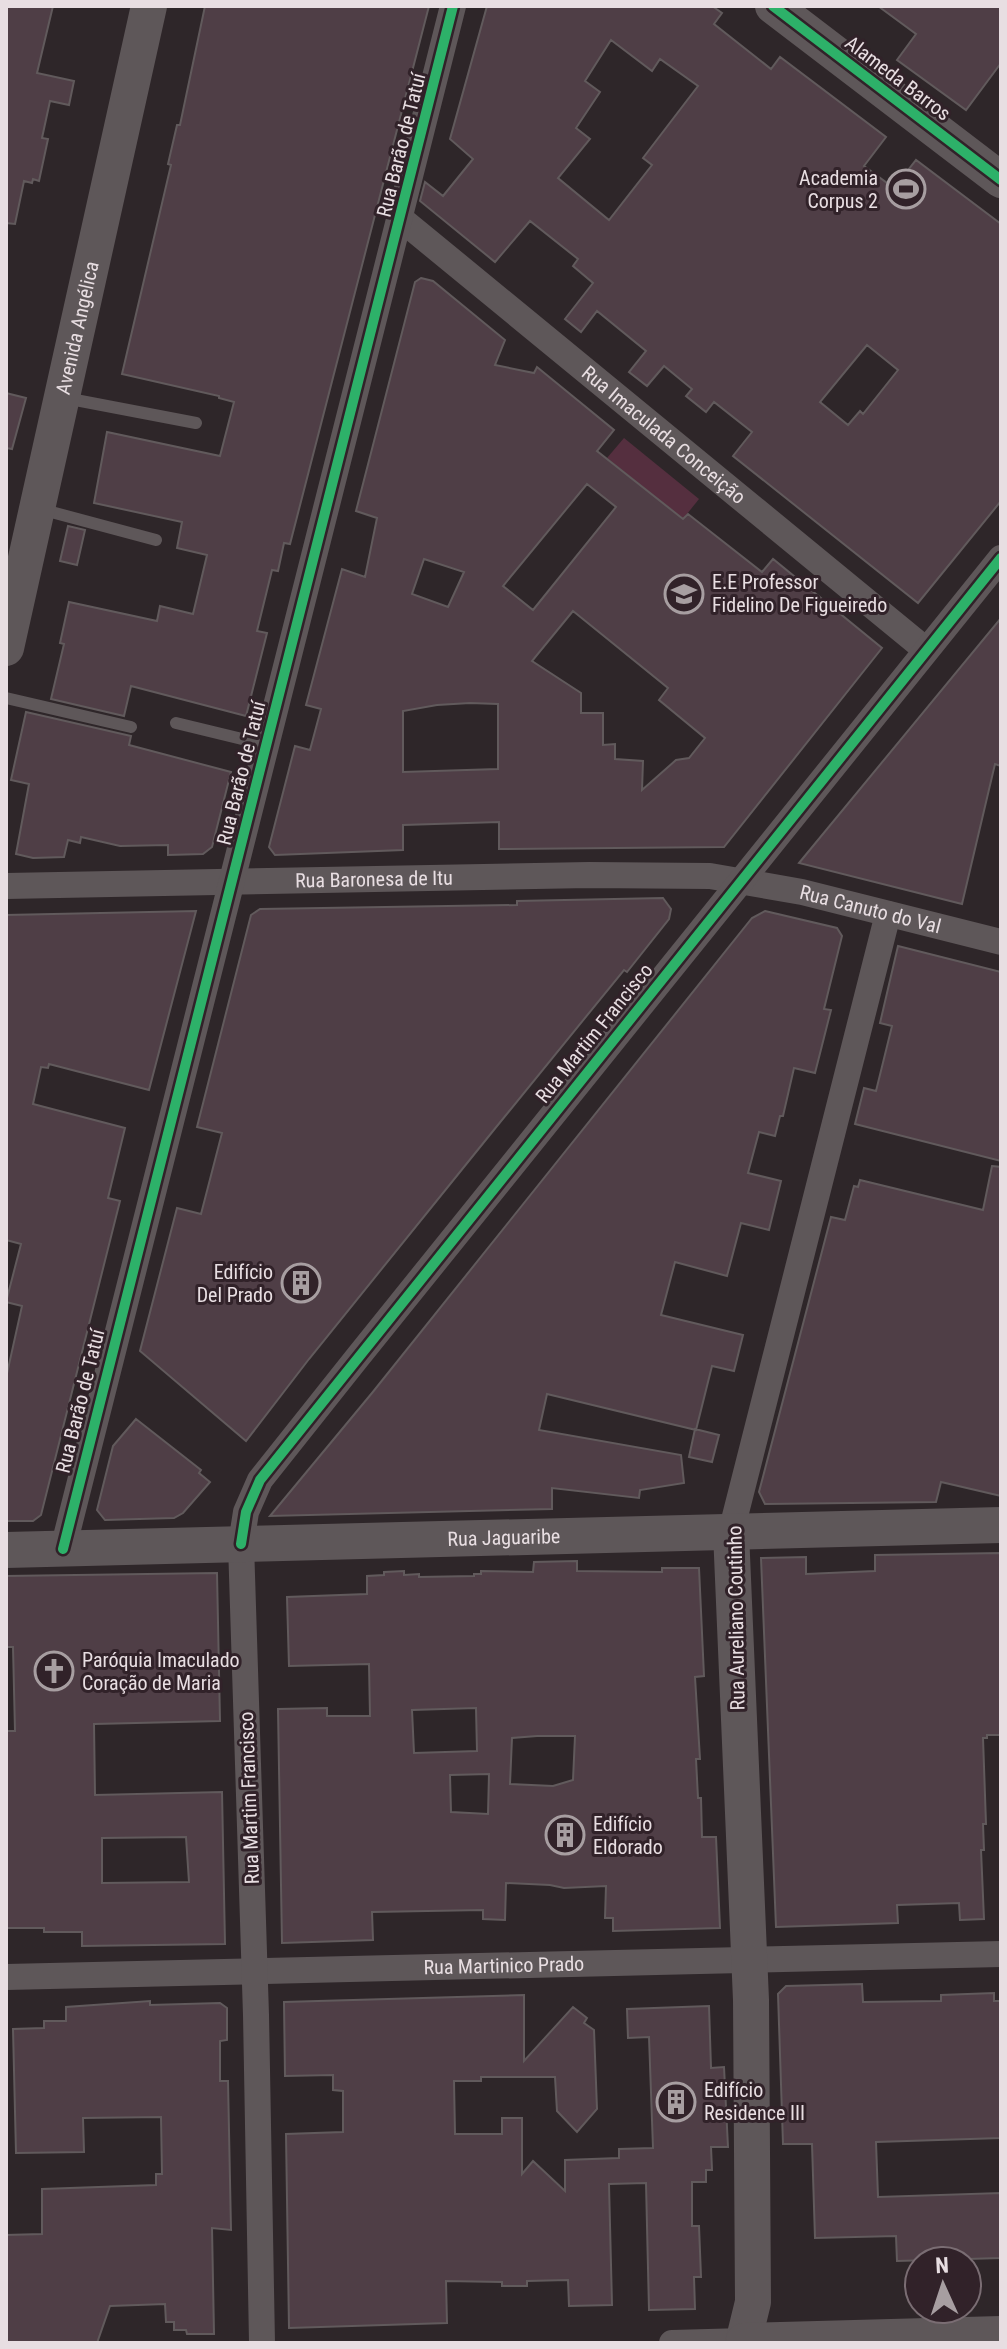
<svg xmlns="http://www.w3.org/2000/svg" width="1007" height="2349" font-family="'Roboto Condensed',sans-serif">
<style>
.green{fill:#552f3f}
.building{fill:#4f3e46;stroke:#615a5c;stroke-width:2;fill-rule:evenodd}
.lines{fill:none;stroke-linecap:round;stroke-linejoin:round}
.lane{stroke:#5e5759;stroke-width:12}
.street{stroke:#5e5759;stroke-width:26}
.secondary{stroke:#5e5759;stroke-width:36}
.cycleway-casing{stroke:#312229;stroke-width:15}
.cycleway{stroke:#2db169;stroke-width:10}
.labels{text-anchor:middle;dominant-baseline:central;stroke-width:6;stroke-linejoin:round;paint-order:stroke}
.street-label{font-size:20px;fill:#e8dee2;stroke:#312229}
.poi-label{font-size:20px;fill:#e8dee2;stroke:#312229;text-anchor:start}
</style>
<rect width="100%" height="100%" fill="#2e2629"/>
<path class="green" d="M624,438L699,499L683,519L607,458Z"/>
<path class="building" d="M6,6H53L37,73L74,81L69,105L50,101L42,138L48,139L39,181L33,179L32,183L24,181L15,224L6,223Z
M205,6H429L290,544L284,543L278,571L272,570L257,631L267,633L246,716L131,686L124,716L51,699L64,644L60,643L69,602L157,621L160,606L193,614L207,555L177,548L182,522L94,503L107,432L220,456L234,402L219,398V396L122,374L171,165L168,164L177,125H180Z
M487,6H712L722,13L714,24L771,69L780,57L886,137L864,166L894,188L916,160L1001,224V501L918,603L733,456L752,432L714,402L706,412L686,396L692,389L664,366L647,386L629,372L646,351L597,311L581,332L565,319L593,283L573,266L578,259L530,221L495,262L420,201L425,182L443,196L473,159L450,139ZM611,40L652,71L660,59L698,86L643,158L652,165L609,220L558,178L590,139L576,128L600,92L585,81ZM867,345L898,370L863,414L860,411L848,425L820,402Z
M878,6H1001V63L966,110L897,60L916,34Z
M421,278L433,281L505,340L495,365L534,373L537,367L614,430L597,451L683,519L688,514L762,572L773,559L882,648L724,847L499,849V822L403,825V850L275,855L269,847L295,746L310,750L321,709L306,705L342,569L365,577L377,518L356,511L415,282ZM587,484L616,507L533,610L503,586ZM424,559L464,572L448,607L412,594ZM573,611L668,688L659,700L705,738L689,758L676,760L642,790L643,761L615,759V744L603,745V713H581V693L532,661ZM470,703L498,704V769L403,772V711L437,705Z
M6,393L26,398L12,449L6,448Z
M68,526L85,530L77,565L60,561Z
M1001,618V766L995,764L962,904L799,863Z
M26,712L131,736L129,745L231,772L212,847L203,854L168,855V845L120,846L81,837L80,843L68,840L64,857L33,858L16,854L29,784L11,780Z
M663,898L671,909L669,919L627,972L624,970L493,1131L309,1359L246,1441L140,1351L177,1208L201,1214L222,1133L197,1127L251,915L260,909L517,905V901Z
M196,911L149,1090L49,1064L48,1068L41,1067L33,1104L125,1128L108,1198L120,1201L41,1515L33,1521H6V1378L22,1306L6,1302L21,1244L6,1240V915Z
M765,911L837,928L842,936L824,1009L831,1010L815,1073L794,1068L783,1116H780L775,1136L759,1132L748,1173L781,1181L769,1230L741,1223L727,1276L675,1262L661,1315L743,1335L734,1371L712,1366L696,1430L547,1394L539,1430L681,1455L684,1483L640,1490L639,1498L552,1488V1509L270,1516L372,1393L752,918Z
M898,946L1001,972V1161L855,1124L864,1088L876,1091L892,1026L880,1023Z
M992,1166L1001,1167V1496L941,1482L936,1502L765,1504L759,1492L831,1217L845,1220L854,1186L858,1187L860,1180L983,1210Z
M136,1419L201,1470L199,1473L210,1482L183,1513L174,1518L105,1520L97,1510L113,1446Z
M695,1429L719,1435L712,1462L689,1457Z
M1001,1553V1735H987V1738H983L986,1824H983L984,1850H981L984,1919L960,1920L959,1903L897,1905L898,1923L776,1927L761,1558L806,1557V1574L875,1571V1555Z
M577,1561V1571L662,1572V1568H699L704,1676L695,1677L700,1759H696L698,1798H701L702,1837H716L720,1928L613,1931V1918H605L606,1886L564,1888L550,1885L506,1883L505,1920L483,1919V1910L372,1912L373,1940L282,1943L278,1709L327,1708V1716H370L369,1664L289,1666L287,1597L367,1594V1576L384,1575V1572L404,1571V1575L419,1574V1577L474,1576V1574H481V1571L533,1572L534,1562ZM476,1708L477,1751L414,1753L412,1710ZM537,1736H575L573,1780L553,1786L510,1784L512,1738ZM489,1774L488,1814L451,1812L450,1775Z
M217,1573L220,1721L94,1724L95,1795L222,1792L225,1944L82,1946V1932H44V1928H6V1731H15L13,1647H6V1576ZM186,1837L189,1882L102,1883V1838Z
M862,1984L863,2002L941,2001V1995L994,1993V2001H1001V2138L876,2142L878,2197L1001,2193V2258L897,2261L896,2236L815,2238L812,2144H783L778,1994L786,1986Z
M524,1995V2061L573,2007L587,2018L584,2023L594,2030L597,2109L577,2132L557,2111L555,2077H481V2081H454L455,2134H502V2118H522V2174L533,2161L565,2191V2160L619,2158V2149L653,2148L649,2037L628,2038L627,2009L709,2006L711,2068L724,2067L728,2147H711L712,2170H706V2182H692V2226H699L701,2277H694L695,2309L649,2310L646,2183L609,2184L612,2305L569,2306L568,2280L527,2281V2286H502V2282L446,2281L447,2323L289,2328L286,2134L343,2132V2091L333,2090V2075L285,2076L284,2002Z
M150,2001V2005L220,2003L227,2008V2040L220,2041V2081H228L231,2230L212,2228L214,2334H187L186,2330H174V2322H166L165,2304L110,2306L97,2343H6V2235L42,2234V2189L156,2185V2174H162L161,2117L83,2118L84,2152L16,2153L13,2029L44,2028V2021H66V2007Z"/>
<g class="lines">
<path class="lane" d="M65,398L196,423
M40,509L156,540
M6,698L131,727
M176,723L267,745"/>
<g class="street">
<path id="s1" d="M401,219L926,650"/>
<path id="s2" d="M6,886L589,875L710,876L802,892L1001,942"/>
<path d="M731,1532L888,914"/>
<path d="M63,1549L453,6"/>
<path id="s3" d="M6,1977L1001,1954"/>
<path d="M262,2343L256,2015L241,1544L246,1512L260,1480L357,1358L1001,558"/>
<path d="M672,2343L744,2341"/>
</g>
<g class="secondary">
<path d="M773,6L1001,180"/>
<path id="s4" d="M6,648L149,6"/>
<path d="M731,1532L751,2000L753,2302L743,2343"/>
<path id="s5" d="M6,1550L1001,1525"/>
<path d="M744,2341L1001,2334"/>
</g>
<g class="cycleway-casing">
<path id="cycleway" d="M773,6L1001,180
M241,1544L246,1512L260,1480L1001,558
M63,1549L453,6"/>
</g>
<use href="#cycleway" class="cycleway"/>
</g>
<defs>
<g id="stadium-ring" transform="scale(2)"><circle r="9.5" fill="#312229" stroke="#a79ea1" stroke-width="1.5"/><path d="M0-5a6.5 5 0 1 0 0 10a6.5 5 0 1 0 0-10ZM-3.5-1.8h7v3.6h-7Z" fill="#a79ea1"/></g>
<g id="school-ring" transform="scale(2)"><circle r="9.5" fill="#312229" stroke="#a79ea1" stroke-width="1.5"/><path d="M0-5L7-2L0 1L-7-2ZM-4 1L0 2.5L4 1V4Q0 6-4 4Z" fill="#a79ea1"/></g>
<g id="building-ring" transform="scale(2)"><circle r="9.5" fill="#312229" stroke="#a79ea1" stroke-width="1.5"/><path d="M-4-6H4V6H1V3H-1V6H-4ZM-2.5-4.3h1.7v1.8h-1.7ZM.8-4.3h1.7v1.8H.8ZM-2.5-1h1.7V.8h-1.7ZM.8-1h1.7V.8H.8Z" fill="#a79ea1"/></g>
<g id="church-ring" transform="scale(2)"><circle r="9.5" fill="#312229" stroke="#a79ea1" stroke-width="1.5"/><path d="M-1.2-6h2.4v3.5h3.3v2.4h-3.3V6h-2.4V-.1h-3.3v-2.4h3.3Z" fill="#a79ea1"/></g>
</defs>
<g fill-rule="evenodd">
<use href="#stadium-ring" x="906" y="189"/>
<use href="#school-ring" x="684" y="594"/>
<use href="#building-ring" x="301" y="1283"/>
<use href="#church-ring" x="54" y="1671"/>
<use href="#building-ring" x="565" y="1835"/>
<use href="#building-ring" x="676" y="2102"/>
</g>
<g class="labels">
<g class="street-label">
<text transform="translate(898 78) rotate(37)">Alameda Barros</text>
<text transform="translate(401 145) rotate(-76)">Rua Barão de Tatuí</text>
<text stroke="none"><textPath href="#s4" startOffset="328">Avenida Angélica</textPath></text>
<text stroke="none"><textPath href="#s1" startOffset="340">Rua Imaculada Conceição</textPath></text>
<text transform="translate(241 773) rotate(-76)">Rua Barão de Tatuí</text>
<text stroke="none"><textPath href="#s2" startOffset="368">Rua Baronesa de Itu</textPath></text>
<text stroke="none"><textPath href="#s2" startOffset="868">Rua Canuto do Val</textPath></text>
<text transform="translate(594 1033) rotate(-51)">Rua Martim Francisco</text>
<text transform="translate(80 1401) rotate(-76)">Rua Barão de Tatuí</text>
<text stroke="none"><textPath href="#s5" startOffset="498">Rua Jaguaribe</textPath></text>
<text transform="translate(736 1618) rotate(-91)">Rua Aureliano Coutinho</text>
<text transform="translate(249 1798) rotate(-92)">Rua Martim Francisco</text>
<text stroke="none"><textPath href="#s3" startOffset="498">Rua Martinico Prado</textPath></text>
</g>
<g class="poi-label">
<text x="878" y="178" text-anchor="end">Academia<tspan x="878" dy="23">Corpus 2</tspan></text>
<text x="712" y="582">E.E Professor<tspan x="712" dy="23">Fidelino De Figueiredo</tspan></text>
<text x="273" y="1272" text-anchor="end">Edifício<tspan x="273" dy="23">Del Prado</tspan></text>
<text x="82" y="1660">Paróquia Imaculado<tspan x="82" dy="23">Coração de Maria</tspan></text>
<text x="593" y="1824">Edifício<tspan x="593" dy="23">Eldorado</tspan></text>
<text x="704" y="2090">Edifício<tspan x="704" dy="23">Residence III</tspan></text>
</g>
</g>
<rect width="1007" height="2349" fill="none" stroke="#e8dee2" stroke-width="16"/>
<g transform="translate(943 2285) rotate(357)"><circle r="38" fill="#312229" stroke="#7a6d73" stroke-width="2"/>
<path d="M0-6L14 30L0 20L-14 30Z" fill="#a79ea1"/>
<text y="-12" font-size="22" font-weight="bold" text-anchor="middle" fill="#e8dee2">N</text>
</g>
</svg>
